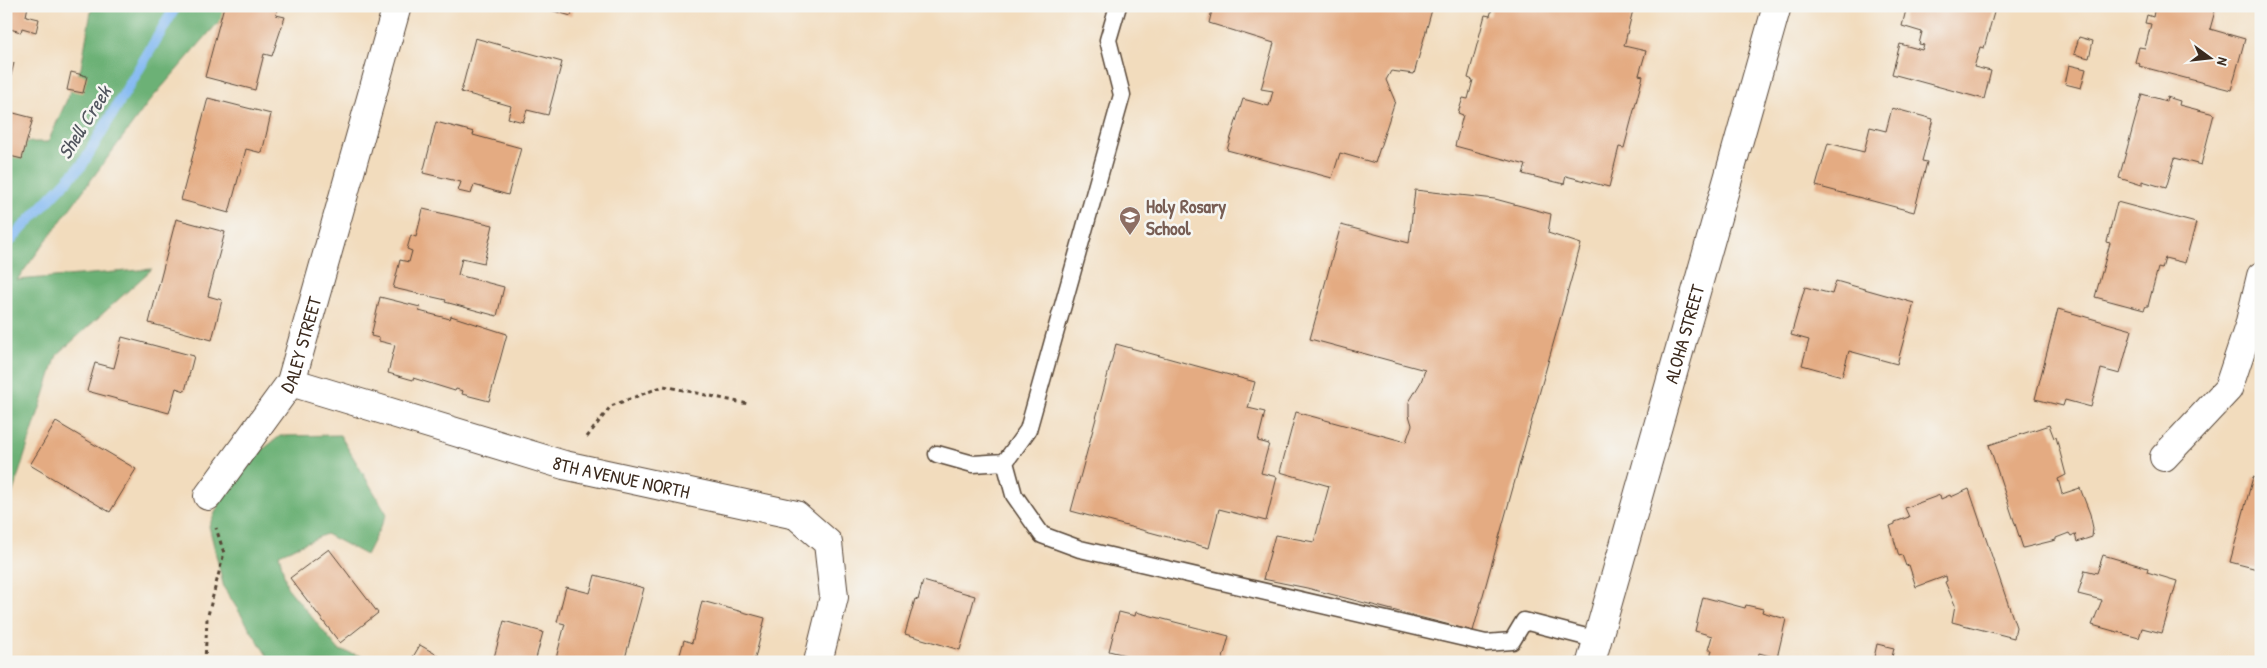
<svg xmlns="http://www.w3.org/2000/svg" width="2267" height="668" font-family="'Patrick Hand',sans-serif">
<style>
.forest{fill:#6cb176;stroke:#546e4a}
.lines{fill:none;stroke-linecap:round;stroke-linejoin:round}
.stream{stroke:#83b9f2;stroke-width:11}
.building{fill:#e4ab82}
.lane-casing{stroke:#564536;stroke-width:19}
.street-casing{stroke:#564536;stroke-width:30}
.path{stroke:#564536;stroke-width:3;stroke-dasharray:4 4;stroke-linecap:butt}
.lane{stroke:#fff;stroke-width:16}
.street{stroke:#fff;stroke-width:28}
.labels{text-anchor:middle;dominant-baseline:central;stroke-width:5;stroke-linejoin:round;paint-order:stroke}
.education-label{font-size:19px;font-weight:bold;fill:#785e54;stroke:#f6f6f2;text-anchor:start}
.street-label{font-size:19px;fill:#3b2a1e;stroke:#f6f6f2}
.water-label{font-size:20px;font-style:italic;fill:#51555e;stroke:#f6f6f2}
</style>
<rect width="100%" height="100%" fill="#f6f6f2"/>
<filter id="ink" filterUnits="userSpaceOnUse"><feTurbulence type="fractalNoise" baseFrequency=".02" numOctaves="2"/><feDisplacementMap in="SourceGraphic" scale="10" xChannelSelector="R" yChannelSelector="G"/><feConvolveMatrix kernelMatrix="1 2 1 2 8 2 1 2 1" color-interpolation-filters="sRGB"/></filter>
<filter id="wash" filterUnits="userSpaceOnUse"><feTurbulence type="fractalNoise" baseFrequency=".0096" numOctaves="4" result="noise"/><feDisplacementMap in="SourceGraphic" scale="20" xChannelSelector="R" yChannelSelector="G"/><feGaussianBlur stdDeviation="1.12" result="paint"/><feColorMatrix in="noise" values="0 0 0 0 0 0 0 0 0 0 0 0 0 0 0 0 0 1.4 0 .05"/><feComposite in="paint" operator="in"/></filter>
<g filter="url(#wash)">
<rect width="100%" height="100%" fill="#f2dcbd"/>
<path class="forest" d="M92,6H242L215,26L148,103L17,280L152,269L57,355L6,513V142H48L81,68Z
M340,435L387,514L366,555L326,534L279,554L287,587L339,650L384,662H221V657H268L224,588L209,526L234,472L280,436Z"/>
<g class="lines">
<path class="stream" d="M6,245L82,165L176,6"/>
</g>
<g id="blocks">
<path class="building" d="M6,6H28L26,16L39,19L36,32L22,28L21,32L6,28Z
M224,6H278L276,15L285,17L272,56L264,54L255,90L205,77Z
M537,6H573L571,16Z
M1213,6H1433L1414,74L1391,71L1386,80L1395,101L1375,163L1340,153L1332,178L1227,150L1243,99L1269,106L1273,91L1261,89L1274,43L1209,23Z
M1493,6H1634L1624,46L1646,51L1639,75L1643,76L1624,148L1619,147L1609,187L1566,176L1564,184L1523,174L1526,165L1455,146L1463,115L1458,113L1463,98L1468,99L1473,80L1468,78L1485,15L1490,16Z
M1907,6H1986L1995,9L1984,48L1980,47L1974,67L1991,71L1984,99L1892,74L1900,44L1922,50L1924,45L1919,44L1922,32L1902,26Z
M2155,6H2199L2215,11L2210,29L2245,39L2231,90L2139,66L2140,64L2135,62L2139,47L2145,48L2151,24L2145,23L2147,15L2153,17Z
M2079,37L2093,41L2089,58L2074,54Z
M475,38L562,62L548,115L527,110L523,122L508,118L511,106L461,92Z
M6,61L14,63L7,92H6Z
M2069,65L2086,69L2081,88L2065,84Z
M71,72L87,76L83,93L67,90Z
M2142,94L2166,101L2167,97L2180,101L2179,105L2214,114L2201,165L2175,158L2166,188L2142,181V185L2119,178Z
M208,98L271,114L262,153L246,149L229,213L181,200Z
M1892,108L1933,119L1922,161L1927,162L1914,212L1816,186L1828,143L1864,152L1870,127L1886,131Z
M6,111L33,118L22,159L6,155Z
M436,122L474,132L473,135L521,148L508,195L474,185L471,194L458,191L461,182L423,173Z
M1415,190L1495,199L1551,214L1548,233L1581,244L1473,631L1307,588L1263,579L1275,535L1314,542L1329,486L1280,472L1296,412L1406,442L1412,425L1409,415V402L1421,382L1425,370L1310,339L1341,225L1409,243Z
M2117,202L2196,223L2185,263L2165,258L2162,269L2158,268L2148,306H2146L2144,310L2095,297L2110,243L2107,242Z
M423,209L493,225L484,263L462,258L458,275L504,287L497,316L445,302L446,300L393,288L400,260L409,262L412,251L407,249L411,235L416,237Z
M176,219L225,232L208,296L222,300L212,340L149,323Z
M1836,281L1914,303L1897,364L1849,351L1842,376L1802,365L1809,340L1791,335L1805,287L1832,294Z
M380,297L420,307L419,311L450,319L451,316L507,334L489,401L462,394L463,391L456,389L455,391L413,378V380L388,373L395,345L379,341V338L371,336Z
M2058,309L2132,330L2120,374L2101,369L2091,407L2065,400L2063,406L2035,399Z
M122,337L194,356L185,391L176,388L169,413L87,391L95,363L114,368Z
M1116,344L1255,382L1248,408L1265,412L1258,441L1269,444L1261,473L1277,477L1266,521L1219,509L1209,548L1071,511Z
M56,422L136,469L110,512L30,465Z
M2049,425L2054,438L2056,437L2066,475L2058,479L2062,494L2080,488L2090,514L2093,528L2092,537L2077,542L2075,534L2071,536L2069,533L2056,538V540L2023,548L1989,445Z
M2253,477L2261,480V570L2230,562Z
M1969,489L2016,627L2014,638L1952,622L1955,605L1945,582L1947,581L1946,576L1916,587L1909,565L1906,566L1902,555L1899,556L1890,526L1895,524V522L1909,517L1905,508L1940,495L1941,499L1950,495L1951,497Z
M329,549L378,613L340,643L290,578Z
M2103,555L2148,568L2147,572L2177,581L2162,633L2142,628L2139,638L2092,625L2102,600L2078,594L2085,570L2097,573Z
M595,575L644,588L624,662H555L565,624L557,622L566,587L590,593Z
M923,581L975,596L960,650L905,634L915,599L918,600Z
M1703,597L1745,608L1746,605L1763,609L1762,612L1786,619L1777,658L1759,653L1757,662H1709L1712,650H1708L1712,636L1695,631Z
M702,601L765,618L754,662H678L684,640L692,643Z
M1119,612L1135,616L1136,612L1229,636L1222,662H1124L1125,655L1109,651Z
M504,621L543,632L535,662L493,661Z
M1877,644L1894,648L1891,662H1873Z
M420,645L439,656L435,662H410Z"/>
</g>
</g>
<g filter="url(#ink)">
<use href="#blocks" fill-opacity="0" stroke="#564536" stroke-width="1"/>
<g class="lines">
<g class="lane-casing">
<path id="lane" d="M937,454L973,464L1005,462L1028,430L1122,95L1108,40L1118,6
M1005,462L1014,495L1042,535L1080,549L1486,643L1512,641L1524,621L1598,640"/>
</g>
<g class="street-casing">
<g id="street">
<path id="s1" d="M291,382L564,465L796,515L828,543L834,597L818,662"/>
<path d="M2164,457L2228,389L2249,326L2261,276"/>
<path id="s2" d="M208,496L291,382L397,6"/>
<path id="s3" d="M1591,662L1777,6"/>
</g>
</g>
<path class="path" d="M587,437L611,406L664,386L748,404
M205,662L207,619L224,553L216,528"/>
<use href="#lane" class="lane"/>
<use href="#street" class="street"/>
</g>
</g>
<defs>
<g id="school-pin" transform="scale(1.125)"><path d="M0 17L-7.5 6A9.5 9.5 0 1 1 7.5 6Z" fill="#8d6e63" stroke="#f6f6f2"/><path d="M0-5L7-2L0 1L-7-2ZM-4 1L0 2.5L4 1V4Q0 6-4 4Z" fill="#fff"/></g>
</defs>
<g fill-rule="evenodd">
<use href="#school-pin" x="1130" y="217"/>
</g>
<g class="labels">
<g class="education-label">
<text x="1146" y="206">Holy Rosary<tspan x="1146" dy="22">School</tspan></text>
</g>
<g class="street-label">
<text stroke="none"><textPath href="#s3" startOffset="341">ALOHA STREET</textPath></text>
<text stroke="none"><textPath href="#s2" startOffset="180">DALEY STREET</textPath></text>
<text stroke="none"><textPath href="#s1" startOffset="344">8TH AVENUE NORTH</textPath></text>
</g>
<g class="water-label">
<text transform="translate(84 122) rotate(-58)">Shell Creek</text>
</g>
</g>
<rect width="2267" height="668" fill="none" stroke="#f6f6f2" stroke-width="25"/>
<g transform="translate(2210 58) rotate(105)" stroke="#f6f6f2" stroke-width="4" paint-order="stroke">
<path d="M0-4L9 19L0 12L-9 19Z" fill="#3b2a1e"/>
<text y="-8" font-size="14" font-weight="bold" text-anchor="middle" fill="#3b2a1e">N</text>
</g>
</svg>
